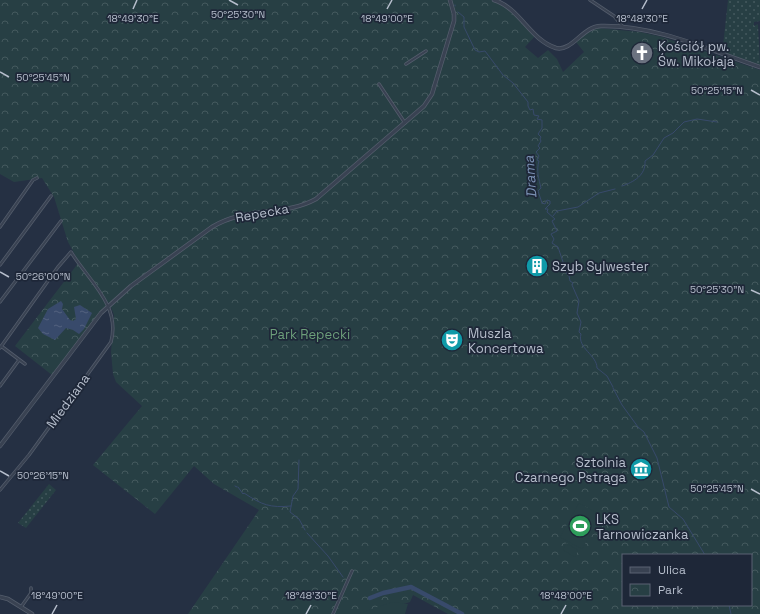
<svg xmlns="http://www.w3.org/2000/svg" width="760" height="614" font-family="'Space Grotesk',sans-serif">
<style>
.grass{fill:url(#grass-dots)}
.park{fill:url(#park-crowns);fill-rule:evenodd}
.garden{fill:#273f44}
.water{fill:url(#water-ripples)}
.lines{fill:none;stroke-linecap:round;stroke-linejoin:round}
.stream{stroke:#384a6b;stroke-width:1}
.river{stroke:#384a6b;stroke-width:4.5}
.minor-casing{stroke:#545d6c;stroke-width:3.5}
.tertiary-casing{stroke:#545d6c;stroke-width:4.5}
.minor{stroke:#394252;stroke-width:2}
.tertiary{stroke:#394252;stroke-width:3}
.ticks{fill:none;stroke:#b6becc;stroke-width:1.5}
.labels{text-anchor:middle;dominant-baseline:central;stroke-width:3.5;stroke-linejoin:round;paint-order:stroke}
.poi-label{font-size:13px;fill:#b6becc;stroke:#1e2738;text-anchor:start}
.street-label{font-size:13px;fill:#b6becc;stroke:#1e2738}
.park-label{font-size:13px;fill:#6c9e7a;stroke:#1e2738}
.water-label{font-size:14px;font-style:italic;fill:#7c92b5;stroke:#1e2738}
.ticks-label{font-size:10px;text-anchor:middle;fill:#b6becc;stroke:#1e2738;stroke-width:3.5;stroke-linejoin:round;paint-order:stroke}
</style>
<defs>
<pattern id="grass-dots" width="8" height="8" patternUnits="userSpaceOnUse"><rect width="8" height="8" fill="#273f44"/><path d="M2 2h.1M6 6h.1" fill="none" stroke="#44595e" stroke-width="1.8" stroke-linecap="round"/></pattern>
<pattern id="park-crowns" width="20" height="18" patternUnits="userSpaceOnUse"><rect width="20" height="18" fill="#273f44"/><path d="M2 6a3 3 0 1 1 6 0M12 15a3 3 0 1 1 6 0" fill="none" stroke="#44595e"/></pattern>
<pattern id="water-ripples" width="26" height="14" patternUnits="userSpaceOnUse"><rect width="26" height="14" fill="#384a6b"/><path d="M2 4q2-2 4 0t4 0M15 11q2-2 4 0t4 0" fill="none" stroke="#53627f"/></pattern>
</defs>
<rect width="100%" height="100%" fill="#253043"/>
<path class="grass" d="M728,0H760V21L754,22V26L758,24L760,65L726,53L723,46Z
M49,484L56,490L26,528L18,523Z"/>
<path class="park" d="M0,0H498L536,35L525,47L538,58L548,50L557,59L563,72L584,52L576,42L587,33L598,28L640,32L662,37L760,70V614H448L413,595L410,602L371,614H188L259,510L214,484L194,466L155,514L93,465L142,406L116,382L113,374L111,352L114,315L109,302L52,375L15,346L79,262L68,242L54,197L42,178L14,182L0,174ZM623,555H751V605H623Z"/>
<path class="garden" d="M579,503L601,515L582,549L560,537Z
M566,543L578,550L575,557L563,550Z
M392,602L408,604L405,614H358Z"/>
<path class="water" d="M61,301L63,304L62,309L70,320L73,321L76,319L74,307L80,305L92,313L84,329L79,334L73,330L66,328L55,340L43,334L38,328L48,309Z"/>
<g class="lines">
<path class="stream" d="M455,6V5
M458,12L464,17V27L475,50L479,52L485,51L503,75L513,83L528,102V106L530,110L533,109L534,115L539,116L537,119L542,120V128L538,134L541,137L540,139L541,141L538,146L540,148L536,152L539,156L537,160L539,161C536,170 539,180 541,188L538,191L542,203L545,204L547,200L550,201V204L545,209H548L547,212L555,219L552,221L557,231L551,234L554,239L552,243L558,247L567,274L569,276L570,281L573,283L572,285L579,301L577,313L581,322L579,332L581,334C577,348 597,355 597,368L607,376L613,387
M622,186C634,182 646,175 645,161L653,155L664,138L673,133L684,122L697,119L717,122
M553,216L557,211L578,207L599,193L615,189
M613,388L622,405L638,427L644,432L657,458L669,507L683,519L705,555
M299,460L298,489L293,496L290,512L299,519L305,530
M235,486L237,487
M238,487L243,494L244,493C262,505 270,508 291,506
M307,533L328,556L343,577
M729,605L731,614"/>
<path class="river" d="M370,598L383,593L411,587L462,614"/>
<g class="minor-casing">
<path id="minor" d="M590,0L614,16L623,27
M406,64L426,51
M379,84L405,123
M0,227L33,180L37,178
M0,265L51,196
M0,302L61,221
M1,346L25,364
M0,348L58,267L71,252C88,280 121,305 111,342L29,455L0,490
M0,386L19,360
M21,607L31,593V588
M333,614L352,571"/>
</g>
<g class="tertiary-casing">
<path id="tertiary" d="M494,0C520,8 530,40 556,48C572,52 583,26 601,26C656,25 709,50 760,67
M0,446L101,313L131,286L212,227C247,206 283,217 316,199L424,106L432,94L454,21V14L450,0
M0,597L8,599L32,614"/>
</g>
<use href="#minor" class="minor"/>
<use href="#tertiary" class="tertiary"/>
</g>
<path class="ticks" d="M229,0L238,5M133,9L137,0M387,9L392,0M642,9L647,0M0,72L9,77M751,90L760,95M0,272L9,277M751,290L760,294M0,471L9,476M751,489L760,494M52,614L57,605M306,614L311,605M561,614L566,605"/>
<defs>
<g id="church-disc" transform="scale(1.15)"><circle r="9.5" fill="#6b7280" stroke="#1e2738"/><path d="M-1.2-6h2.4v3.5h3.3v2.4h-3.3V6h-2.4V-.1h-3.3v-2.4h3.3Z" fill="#fff"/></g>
<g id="building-disc" transform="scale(1.15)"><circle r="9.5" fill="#0f9aa8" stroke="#1e2738"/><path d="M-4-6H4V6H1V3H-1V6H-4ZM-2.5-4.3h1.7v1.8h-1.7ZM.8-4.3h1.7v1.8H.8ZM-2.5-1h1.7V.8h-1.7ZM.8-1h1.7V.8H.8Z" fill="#fff"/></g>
<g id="theatre-disc" transform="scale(1.15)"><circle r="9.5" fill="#0f9aa8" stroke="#1e2738"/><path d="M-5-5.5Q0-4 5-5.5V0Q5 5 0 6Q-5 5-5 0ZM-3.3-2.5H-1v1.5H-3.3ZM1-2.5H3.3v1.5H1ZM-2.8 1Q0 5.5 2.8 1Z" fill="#fff"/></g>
<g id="museum-disc" transform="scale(1.15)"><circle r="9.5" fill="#0f9aa8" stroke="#1e2738"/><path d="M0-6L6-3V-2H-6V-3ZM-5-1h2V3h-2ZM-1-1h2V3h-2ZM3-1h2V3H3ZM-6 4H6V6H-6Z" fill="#fff"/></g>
<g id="stadium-disc" transform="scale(1.15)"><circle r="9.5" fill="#2e9e5b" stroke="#1e2738"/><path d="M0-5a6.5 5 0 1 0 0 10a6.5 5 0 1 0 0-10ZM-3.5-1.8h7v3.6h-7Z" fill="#fff"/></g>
</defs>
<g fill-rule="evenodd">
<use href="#church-disc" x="642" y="53"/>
<use href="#building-disc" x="537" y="266"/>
<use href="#theatre-disc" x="452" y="340"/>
<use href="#museum-disc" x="641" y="469"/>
<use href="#stadium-disc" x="580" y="526"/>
</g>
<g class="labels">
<g class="poi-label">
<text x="658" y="46">Kościół pw.<tspan x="658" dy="15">Św. Mikołaja</tspan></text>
<text x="552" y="266">Szyb Sylwester</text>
<text x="468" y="333">Muszla<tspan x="468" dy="15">Koncertowa</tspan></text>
<text x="626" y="462" text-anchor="end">Sztolnia<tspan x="626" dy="15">Czarnego Pstrąga</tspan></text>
<text x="596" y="519">LKS<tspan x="596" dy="15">Tarnowiczanka</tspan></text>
</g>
<g class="street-label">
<text transform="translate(262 213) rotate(-10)">Repecka</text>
<text transform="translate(68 401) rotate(-54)">Miedziana</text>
</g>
<g class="park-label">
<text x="310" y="334">Park Repecki</text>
</g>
<g class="water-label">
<text transform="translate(530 177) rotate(-94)">Drama</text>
</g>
</g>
<g class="ticks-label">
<text x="238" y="18">50°25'30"N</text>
<text x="133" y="22">18°49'30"E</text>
<text x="387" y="22">18°49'00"E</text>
<text x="642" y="22">18°48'30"E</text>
<text x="43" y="81">50°25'45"N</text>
<text x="717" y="94">50°25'15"N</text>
<text x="43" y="280">50°26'00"N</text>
<text x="717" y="293">50°25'30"N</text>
<text x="43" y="479">50°26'15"N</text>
<text x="717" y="492">50°25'45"N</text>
<text x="57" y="599">18°49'00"E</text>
<text x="311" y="599">18°48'30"E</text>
<text x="566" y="599">18°48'00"E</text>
</g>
<rect x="622" y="554" width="130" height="52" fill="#1e2738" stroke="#5b6373"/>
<rect x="630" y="567" width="20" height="6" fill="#394252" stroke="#5b6373"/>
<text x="658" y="574" font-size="12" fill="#b6becc">Ulica</text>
<rect x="630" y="584" width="20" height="12" fill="url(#park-crowns)" stroke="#5b6373"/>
<text x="658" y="594" font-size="12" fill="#b6becc">Park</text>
</svg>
